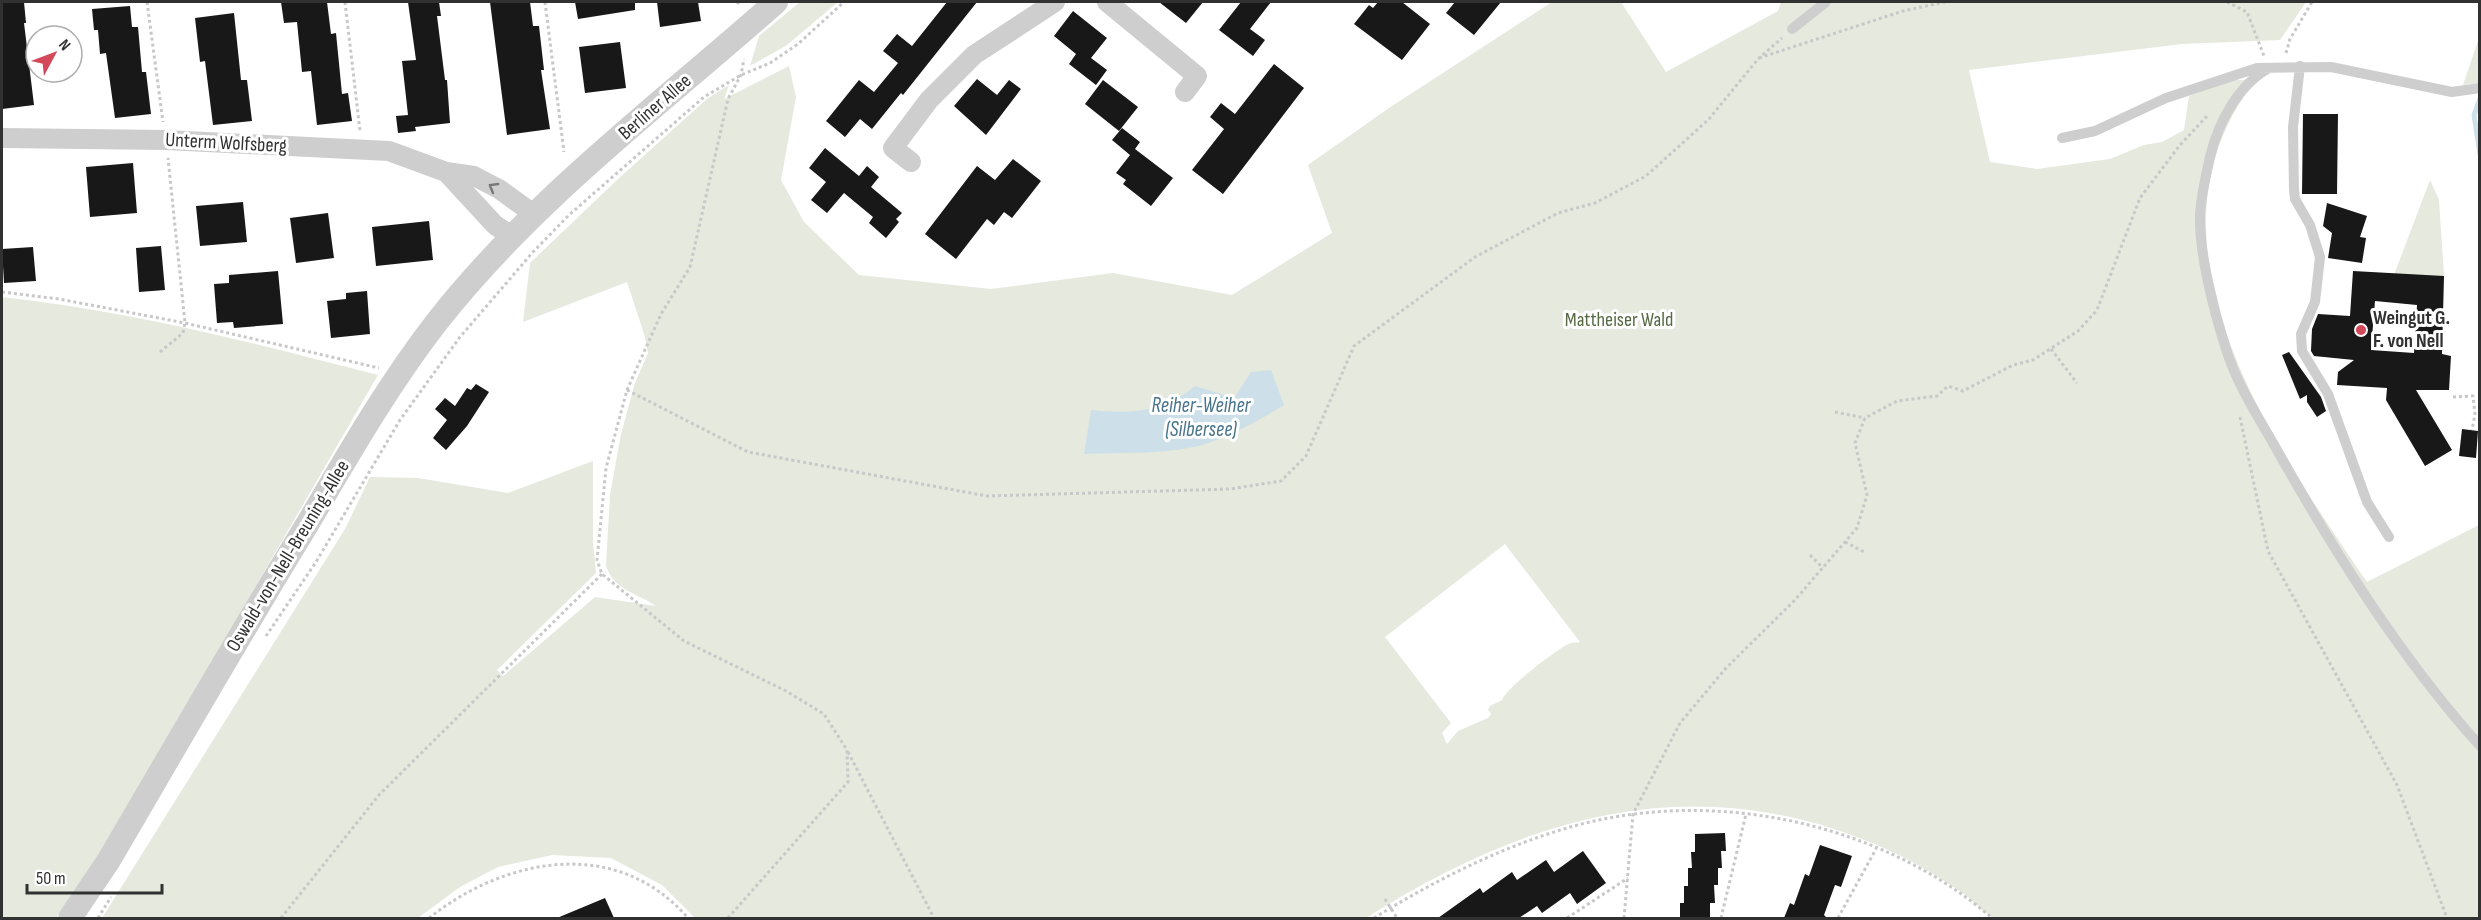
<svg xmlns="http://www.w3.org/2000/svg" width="2481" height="920" font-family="'Sofia Sans Condensed',sans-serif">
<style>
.green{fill:#e5e9de;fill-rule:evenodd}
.water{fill:#cddfe8}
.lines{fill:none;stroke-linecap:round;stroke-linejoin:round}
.stream{stroke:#cddfe8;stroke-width:5}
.building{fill:#181818;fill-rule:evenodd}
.path{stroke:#c8c8c8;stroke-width:3;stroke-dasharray:3 3;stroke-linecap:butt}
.service{stroke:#cecece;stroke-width:10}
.minor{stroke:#cecece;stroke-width:20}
.tertiary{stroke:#cecece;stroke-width:24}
.oneway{stroke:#787878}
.poi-dot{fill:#d3495a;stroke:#fff;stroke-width:2}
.labels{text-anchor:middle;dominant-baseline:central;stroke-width:6;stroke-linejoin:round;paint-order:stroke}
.street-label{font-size:20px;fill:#313131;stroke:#fff}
.poi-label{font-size:20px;font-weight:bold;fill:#313131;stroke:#fff;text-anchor:start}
.park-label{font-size:20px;fill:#566943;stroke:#fff}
.water-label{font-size:21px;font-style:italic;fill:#47748b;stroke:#fff}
</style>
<rect width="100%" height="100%" fill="#fff"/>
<path class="green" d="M800,2H838L787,45L750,66L759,36Z
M1552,2H1621L1666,72L1778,11L1781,2H2306L2280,40L2182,44L1969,70L1990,162L2037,169L2110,159L2144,145L2162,142L2184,130L2189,96L2232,80H2256C2129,241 2273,444 2367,582L2479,525V918C2351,918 2222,918 2094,918C2078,918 2003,920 1994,918C1985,914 1975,903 1967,896C1941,878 1915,862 1886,849C1700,766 1531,813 1366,918H695L662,885L611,858L552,855L498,867L460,887L418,918H102L345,529L370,477L418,478L508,493L593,461V542L596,573L497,670L503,676L595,597L656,606C637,593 613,590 606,565L610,495L621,434L635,383L648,353L645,337L627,282L523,322L530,263L618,179L708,98L729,85L724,99L789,66L796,97L781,180L804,222L859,275L991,289L1113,273L1232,295L1332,233L1308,165L1389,108ZM1505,544L1580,642C1577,643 1574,642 1571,643C1560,646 1504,690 1502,700L1490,706L1488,710L1491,714L1488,718L1458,731L1447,744L1442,733L1451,723L1385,637Z
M2479,38V83L2463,85Z
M2430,180L2439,200L2444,276L2394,275Z
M2,297C130,311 254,343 378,375L98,859L56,918H2Z"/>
<path class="water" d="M1271,370L1284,405C1259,420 1233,435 1205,444C1169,455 1121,452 1084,454L1091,410C1130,414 1164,413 1195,386L1234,398L1251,372Z"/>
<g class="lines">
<path class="stream" d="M2480,99L2474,115L2480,154"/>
</g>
<path class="building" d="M2,2H24L26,23H24L34,105L2,109Z
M281,2H327L331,34L336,33L342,94L348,93L352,121L317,125L311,71L302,72L297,22L284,23Z
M408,2H439L441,16H437L445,80H447L450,123L415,127L416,131L398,133L396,116L408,115L402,61L416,60Z
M490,2H530L533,26H539L544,70H541L550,129L507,135Z
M575,2H635V10L578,19Z
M657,2H698L701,21L660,27Z
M947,2H977L903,95L901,93L872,129L860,119L845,137L826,121L859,80L874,92L898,63L883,51L897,34L912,46Z
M1159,2H1203L1186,23Z
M1241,2H1271L1250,29L1265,40L1253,56L1219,30Z
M1378,2H1402L1430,24L1402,60L1354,24L1369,5L1373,8Z
M1455,2H1501L1474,35L1446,13Z
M130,6L132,27H138L142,72H146L151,114L115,118L106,53L100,54L98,30H94L92,9Z
M1073,11L1107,38L1091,58L1107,70L1096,85L1069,64L1076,54L1054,36Z
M234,13L241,80H247L252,121L213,125L205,61L200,62L195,18Z
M620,42L626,88L585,93L579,47Z
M1274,64L1304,88L1223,194L1192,170L1224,129L1210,117L1221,103L1235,114Z
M977,79L997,95L1009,80L1021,89L986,135L954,106Z
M1103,80L1138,107L1119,131L1085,104Z
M2303,114H2338L2337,194H2302Z
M1122,128L1140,142L1135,149L1173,178L1151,206L1123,184L1126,180L1116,173L1130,155L1112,140Z
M825,148L859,176L867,166L879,177L871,187L902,213L896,219L899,222L886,238L869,223L873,217L844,193L827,213L811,200L826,182L809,168Z
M1013,159L1041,181L1012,218L1004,212L994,225L987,219L956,259L925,234L977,166L995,180Z
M133,163L137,213L90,217L86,167Z
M243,202L247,242L200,246L196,206Z
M2327,203L2367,216L2360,237L2366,238L2362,263L2328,258L2332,233L2323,226Z
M328,213L334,258L296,263L290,218Z
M429,221L433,260L376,266L372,227Z
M161,246L165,290L139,292L136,248Z
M33,247L36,281L4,283L2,249Z
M278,271L283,324L234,328L233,322L217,323L214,284L229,283V275Z
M2353,271L2444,276L2442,354L2451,356L2449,390H2416L2452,450L2425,466L2386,400L2387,388L2337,385L2338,372L2354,360L2314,356L2311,351L2312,329L2318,314L2350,316ZM2375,301L2417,305L2414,353L2371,350Z
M367,291L370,334L331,338L327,301L346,299V293Z
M2289,352L2321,397L2326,411L2317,417L2307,402V395L2300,399L2282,355Z
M476,384L489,392L467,426L446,450L433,438L447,420L435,409L445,398L455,406L467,388L471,390Z
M2462,429L2478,431L2476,458L2459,456Z
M1725,833L1726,851H1721L1722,868H1718V885H1714L1715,903H1710V918H1680V903H1684V886H1688V868H1692L1691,852H1695V834Z
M1820,845L1852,856L1841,887L1835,885L1824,915L1827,918H1784L1790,903L1794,905L1805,874L1809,876Z
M1583,851L1606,883L1577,904L1570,893L1542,913L1537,906L1519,918H1438L1480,888L1483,893L1512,872L1517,880L1546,860L1554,872Z
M605,898L614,918H557Z"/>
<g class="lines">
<path class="path" d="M147,2L163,122
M345,2L360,131
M545,2L564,152
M737,2L739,4
M2227,2L2247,12L2264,56
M2286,53L2290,39L2312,2
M1759,58L1903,11L1945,2
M2,292L59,299L185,323L379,368
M2051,349L2077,383
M160,352L183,333L185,323L168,158
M627,390L748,452L987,496L1230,489L1281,481L1306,456L1354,346L1475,257L1558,213L1595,203L1646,176L1709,119L1758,59L1782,38
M2453,397L2473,396L2475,414L2472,430
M1835,412L1865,418
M2240,417L2268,551L2397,785L2447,918
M1845,542L1864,552
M1810,555L1823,568
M266,636L316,562L400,420L460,337L533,252L569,215L704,97L741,75L770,63L798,44L844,2
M848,752L934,918
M1385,899L1397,918
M98,918L111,897
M281,918L379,795L602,574
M429,918C506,857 617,836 688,918
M728,918L848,782L847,750L824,714L786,691L684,641L602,574L597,560L606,468L627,390L661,314L690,267L728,99L741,75L744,59
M1374,918C1434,881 1499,848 1567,828C1709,786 1880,821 1992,918
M1567,918L1628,878
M1624,918L1633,814L1680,723L1726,668L1795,600L1857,528L1867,495L1855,443L1865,418L1897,401L1937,396L1948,386L1963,391L2013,365L2033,360L2078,331L2097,310L2140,198L2180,145L2208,115
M1721,918L1746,814
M1838,918L1876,849"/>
<path class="service" d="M1792,29L1826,2
M2300,66L2293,127L2294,190L2295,199L2310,225L2320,257L2315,302L2301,334L2302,351L2328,394L2367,502L2389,537
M2269,68C2238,85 2218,123 2210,157C2206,176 2201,195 2200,215C2199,253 2214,312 2226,349C2237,385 2259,418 2277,450C2335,553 2401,658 2480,746
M2062,138L2095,131L2166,98L2257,68L2331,67L2452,92L2480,88"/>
<path class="minor" d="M1107,2L1197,76L1185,92
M2,138L166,140L389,151L446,172L474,176L499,189L535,215
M911,162L893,148L929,100L974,55L1055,2
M446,172L495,225L512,236"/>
<path class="tertiary" d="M70,918L109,860C175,747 240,634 308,523C348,455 388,385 436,323C532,200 660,105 776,2"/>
</g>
<defs><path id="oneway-chevron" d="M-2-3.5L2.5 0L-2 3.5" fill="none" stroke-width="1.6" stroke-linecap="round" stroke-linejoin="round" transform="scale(1.5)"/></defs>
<use class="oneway" href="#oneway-chevron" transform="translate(493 187) rotate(-150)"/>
<circle class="poi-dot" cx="2361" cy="330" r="6"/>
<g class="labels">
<g class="street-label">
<text transform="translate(655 107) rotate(-41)">Berliner Allee</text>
<text transform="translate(226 143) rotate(3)">Unterm Wolfsberg</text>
<text transform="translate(288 556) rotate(-59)">Oswald-von-Nell-Breuning-Allee</text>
</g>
<g class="poi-label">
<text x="2373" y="318">Weingut G.<tspan x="2373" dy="23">F. von Nell</tspan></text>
</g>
<g class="park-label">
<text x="1619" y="320">Mattheiser Wald</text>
</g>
<g class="water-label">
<text x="1201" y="405">Reiher-Weiher<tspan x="1201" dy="24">(Silbersee)</tspan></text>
</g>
</g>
<rect width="2481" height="920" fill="none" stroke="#313131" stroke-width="6"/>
<g transform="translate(54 54) rotate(49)"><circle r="28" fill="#ffffff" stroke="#adadad" stroke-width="1.5"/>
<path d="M0-4.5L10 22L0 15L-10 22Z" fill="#d3495a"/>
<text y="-9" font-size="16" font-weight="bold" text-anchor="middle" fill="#313131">N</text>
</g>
<path d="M27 884v9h135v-9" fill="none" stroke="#313131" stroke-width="3"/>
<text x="36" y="884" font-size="18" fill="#313131" stroke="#ffffff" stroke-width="4.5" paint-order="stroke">50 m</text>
</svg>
